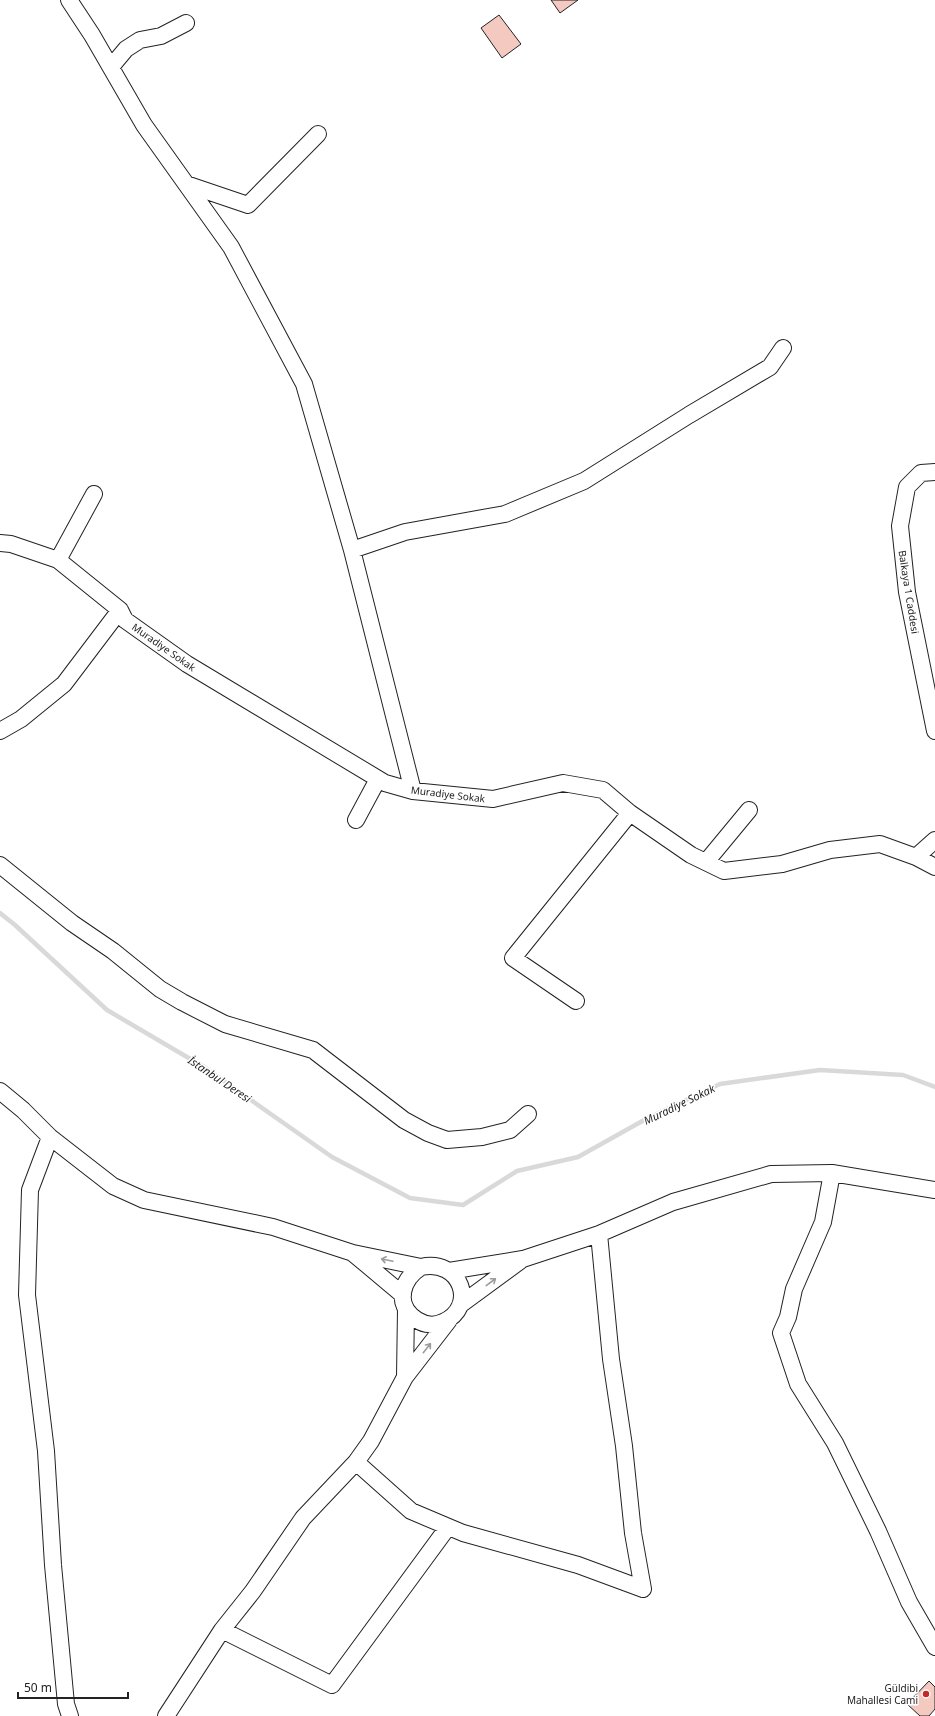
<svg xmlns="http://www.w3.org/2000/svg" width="935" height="1716" font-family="'Noto Sans',sans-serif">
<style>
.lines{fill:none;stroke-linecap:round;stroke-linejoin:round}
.stream{stroke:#d9d9d9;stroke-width:4.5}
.building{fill:#f3c9c0;stroke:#222}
.minor-casing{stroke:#222;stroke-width:18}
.minor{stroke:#fff;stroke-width:16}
.oneway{stroke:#9c9c9c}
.poi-dot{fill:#c62828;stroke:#fff;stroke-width:1.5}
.labels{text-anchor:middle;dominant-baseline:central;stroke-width:3;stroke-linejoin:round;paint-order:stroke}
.street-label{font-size:10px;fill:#222;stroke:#fff}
.poi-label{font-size:10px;fill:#222;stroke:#fff;text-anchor:end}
.water-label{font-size:11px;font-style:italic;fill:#222;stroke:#fff}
</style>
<rect width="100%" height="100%" fill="#fff"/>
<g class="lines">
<path class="stream" d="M0,913L15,925L107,1010L204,1067L332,1157L410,1198L463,1205L517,1171L578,1157L646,1119L720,1084L820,1070L903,1075L935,1087"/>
</g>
<path class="building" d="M551,0H578L560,13Z
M499,15L521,44L502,58L481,28Z
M929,1681L935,1687V1709L929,1716H920L907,1704Z"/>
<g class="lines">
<g class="minor-casing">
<path id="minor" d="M69,0L92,35L144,125L231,247L304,384L352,550L413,791
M111,67L126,49L140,40L161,36L186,23
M186,184L248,205L318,134
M935,472L921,473L907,487L900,526L907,592L935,731
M0,543L11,544L58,560L120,610L125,620L187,664L385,783L413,791L493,799L563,783L603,790L630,813L691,855L724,871L782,864L830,850L880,844L916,857L935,867
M352,550L405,532L505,514L584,481L689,415L770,367L783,348
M58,560L94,494
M0,731L21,719L64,684L120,610
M356,820L378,779
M916,857L935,840
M706,862L749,810
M0,865L72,923L113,951L160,989L182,1002L225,1024L313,1050L404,1120L428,1133L447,1140L482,1137L510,1130L528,1114
M576,1001L513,958L630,813
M0,1091L23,1110L50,1137L113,1186L144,1200L273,1227L353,1253L421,1267C461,1258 478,1307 443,1322C435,1326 425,1325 417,1320C394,1305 401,1280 421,1267
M50,1137L30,1190L27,1295L46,1451L53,1565L66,1704L70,1716
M832,1173L823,1222L794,1289L788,1317L781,1333L798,1384L835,1443L878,1531L909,1602L935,1647
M599,1234L611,1359L624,1446L633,1533L643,1589
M354,1254L403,1295
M449,1271L523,1259L599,1234L673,1202L771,1174L832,1173L935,1190
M460,1305L520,1261
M405,1377L406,1309
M356,1462L411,1511L463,1533L578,1565L643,1589
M222,1630L332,1685L448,1527
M166,1716L222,1630L253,1591L303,1518L356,1462L371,1441L405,1377L449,1320"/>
</g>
<use href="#minor" class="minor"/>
</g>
<defs><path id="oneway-shaft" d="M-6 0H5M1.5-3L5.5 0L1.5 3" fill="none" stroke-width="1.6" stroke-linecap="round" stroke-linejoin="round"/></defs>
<g class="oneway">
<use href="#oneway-shaft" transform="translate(387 1260) rotate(-168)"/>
<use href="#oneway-shaft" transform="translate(491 1282) rotate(-37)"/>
<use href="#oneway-shaft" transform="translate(427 1348) rotate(-52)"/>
</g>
<circle class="poi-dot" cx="926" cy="1694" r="4"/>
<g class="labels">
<g class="street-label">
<text transform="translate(909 592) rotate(81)">Balkaya 1 Caddesi</text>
<text transform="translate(164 647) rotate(35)">Muradiye Sokak</text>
<text transform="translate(448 794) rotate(7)">Muradiye Sokak</text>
</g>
<g class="poi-label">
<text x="918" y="1688">Güldibi<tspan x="918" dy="12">Mahallesi Cami</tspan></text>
</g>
<g class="water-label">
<text transform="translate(220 1079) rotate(34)">İstanbul Deresi</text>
<text transform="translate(679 1104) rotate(-26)">Muradiye Sokak</text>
</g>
</g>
<path d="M18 1692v6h110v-6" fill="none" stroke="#222222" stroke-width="2"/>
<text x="24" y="1692" font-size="12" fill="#222222" stroke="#ffffff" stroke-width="3" paint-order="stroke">50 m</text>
</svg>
